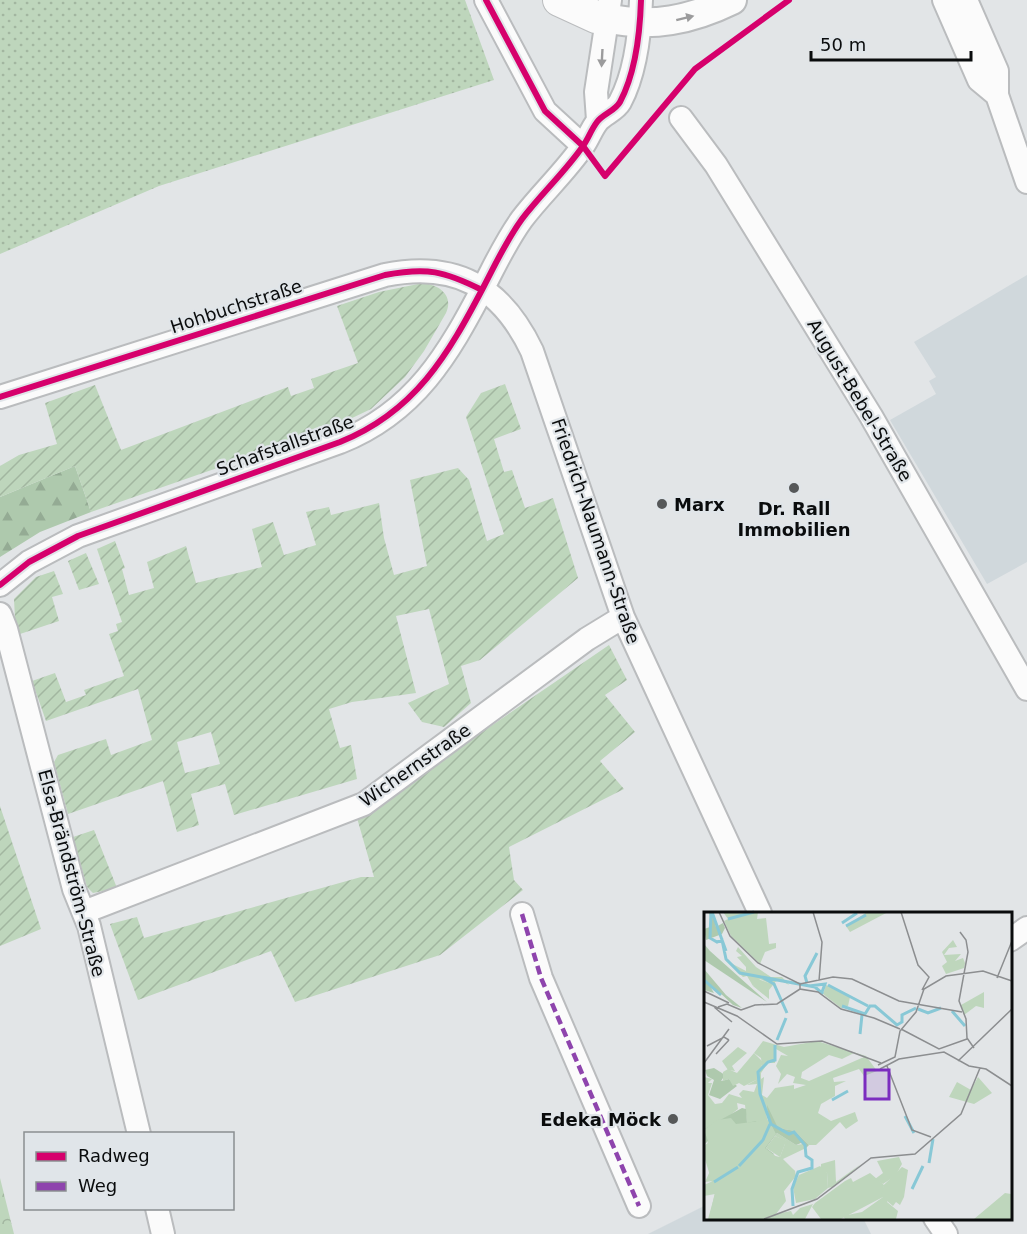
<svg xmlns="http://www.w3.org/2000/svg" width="1027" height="1234" font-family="'DejaVu Sans',sans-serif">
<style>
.built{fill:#d0d8dc}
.grass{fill:url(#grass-dots)}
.forest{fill:url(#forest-firs)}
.park{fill:url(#park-crowns)}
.garden{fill:url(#garden-furrows);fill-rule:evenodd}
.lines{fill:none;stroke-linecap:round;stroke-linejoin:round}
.minor-casing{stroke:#babcbe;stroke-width:26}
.major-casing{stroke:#babcbe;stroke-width:32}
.highway-casing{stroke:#babcbe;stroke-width:34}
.minor{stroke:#fbfbfb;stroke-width:22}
.major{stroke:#fbfbfb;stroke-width:28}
.highway{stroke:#fbfbfb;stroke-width:32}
.quiet{stroke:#8e44ad;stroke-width:4.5;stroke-dasharray:9 4.5;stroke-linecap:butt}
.cycleway-casing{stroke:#e0e5e9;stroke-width:10}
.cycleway{stroke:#d6006c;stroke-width:6}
.oneway{fill:#9b9b9c}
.poi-dot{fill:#565859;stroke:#e0e5e9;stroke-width:2}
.labels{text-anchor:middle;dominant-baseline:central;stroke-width:4.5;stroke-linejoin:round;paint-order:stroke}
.street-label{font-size:18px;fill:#0a0c0d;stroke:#e0e5e9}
.poi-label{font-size:18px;font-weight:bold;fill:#0a0c0d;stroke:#e0e5e9;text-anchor:start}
.inset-river{fill:none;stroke:#88c8d6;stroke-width:3}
.inset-road{fill:none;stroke:#8c8e90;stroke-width:1.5}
.view{fill:#7b2cbf;fill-opacity:0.15;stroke:#7b2cbf;stroke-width:3}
.inset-edge{fill:none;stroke:#0a0c0d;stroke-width:3}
</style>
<defs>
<pattern id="grass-dots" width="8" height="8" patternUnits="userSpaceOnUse" patternTransform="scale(1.5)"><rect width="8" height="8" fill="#bed6bc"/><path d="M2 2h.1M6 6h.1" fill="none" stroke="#a2b6a0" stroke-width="1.8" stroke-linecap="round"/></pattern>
<pattern id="forest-firs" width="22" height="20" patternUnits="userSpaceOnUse" patternTransform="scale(1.5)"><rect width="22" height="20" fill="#aec9ad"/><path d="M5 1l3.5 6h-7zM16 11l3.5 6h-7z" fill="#94ab94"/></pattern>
<pattern id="park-crowns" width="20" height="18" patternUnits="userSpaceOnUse" patternTransform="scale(1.5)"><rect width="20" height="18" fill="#bed6bc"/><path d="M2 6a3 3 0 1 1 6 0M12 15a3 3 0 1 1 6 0" fill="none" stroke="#a2b6a0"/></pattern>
<pattern id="garden-furrows" width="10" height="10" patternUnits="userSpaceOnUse" patternTransform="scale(1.5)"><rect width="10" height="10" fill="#bed6bc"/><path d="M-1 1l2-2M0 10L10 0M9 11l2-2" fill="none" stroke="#a2b6a0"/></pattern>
</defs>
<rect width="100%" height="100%" fill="#e2e5e7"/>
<path class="built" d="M1027,275V562L987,584L890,420L936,394L929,381L936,377L914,342Z
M706,1205V1218H863L871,1234H648Z"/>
<path class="grass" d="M0,0H465L494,80L159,186L0,254Z"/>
<path class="forest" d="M75,466L91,512L40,532L0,557V497Z"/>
<path class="park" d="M0,1178L14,1234H0Z"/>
<path class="garden" d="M423,283C439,285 454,295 446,313L424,351L405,377L371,409L329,429L91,512L75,466L0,497V466L19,455L57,444L45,403L95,385L121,450L288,387L291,396L314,388L311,379L358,363L337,306L379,292Z
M505,384L521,429L494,439L504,472L512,470L525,508L553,498L578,578L480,660L461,666L471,703L444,727L422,722L408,703L449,684L429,609L396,616L416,693L352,702L329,709L340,748L351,745L357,779L234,815L225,784L191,794L199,825L177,832L163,781L68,814L54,762L58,755L106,739L111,755L152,740L138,689L46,721L32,681L55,673L66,702L86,695L84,690L124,676L109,634L118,631L116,624L122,622L97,549L115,541L125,568L122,569L129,595L154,588L147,562L186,546L196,583L262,567L252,529L273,522L284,555L316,545L306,512L329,507L331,515L379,503L384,538L394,575L427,566L410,480L458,468L469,480L487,541L504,534L466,417L481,393ZM211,732L220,764L185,773L177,742Z
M86,553L99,584L79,590L68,561Z
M54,571L63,594L52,597L59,621L20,634L15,619L14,599L36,577Z
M609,645L627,680L605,695L635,732L600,761L624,789L509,847L514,880L523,890L440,955L295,1002L271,951L138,1000L110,924L137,917L144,938L361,877H374L357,818Z
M0,806L41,929L0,946Z
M94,830L117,888L93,893L87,887L73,837Z"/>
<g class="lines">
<g class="minor-casing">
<path id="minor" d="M486,0L545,111L583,146
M944,0L979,80L997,95
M966,0L997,71V95L1027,182
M681,118L716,165L871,416L1027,689
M598,120L596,92L610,0
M0,397L385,275C455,261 501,286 532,351L623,617L760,913
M0,585L29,562L78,536L340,442C415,412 448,355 484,286C496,263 506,241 522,219C541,194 565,172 583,146C588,139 591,130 597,122C603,114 615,111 620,102C636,72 640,33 641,0
M0,614L6,629L74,889L89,926L139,1134
M84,912L364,804L587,639L623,617
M522,914L541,978L639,1206
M1010,940L1027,928
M157,1208L163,1234
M935,1218L946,1234"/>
</g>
<g class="major-casing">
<path id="major" d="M606,18C652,28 691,20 732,0"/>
</g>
<g class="highway-casing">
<path id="highway" d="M559,0L596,17L606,18"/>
</g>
<use href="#minor" class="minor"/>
<use href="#major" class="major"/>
<use href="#highway" class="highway"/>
<path class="quiet" d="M522,914L541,978L639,1206"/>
<g class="cycleway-casing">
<path id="cycleway" d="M486,0L545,111L583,146L605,176L695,69L789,0
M0,397L385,275C427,267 444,271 482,290
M0,585L29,562L78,536L340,442C415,412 448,355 484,286C496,263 506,241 522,219C541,194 565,172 583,146C588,139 591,130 597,122C603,114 615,111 620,102C636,72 640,33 641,0"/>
</g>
<use href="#cycleway" class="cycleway"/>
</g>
<defs><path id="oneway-solid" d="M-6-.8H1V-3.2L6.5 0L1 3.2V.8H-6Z" transform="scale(1.5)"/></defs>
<g class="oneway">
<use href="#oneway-solid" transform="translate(685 18) rotate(-14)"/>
<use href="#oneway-solid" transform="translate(602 58) rotate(93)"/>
</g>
<g class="poi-dot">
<circle cx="794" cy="488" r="6"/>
<circle cx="662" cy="504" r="6"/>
<circle cx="673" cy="1119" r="6"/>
</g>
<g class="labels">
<g class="street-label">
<text transform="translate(236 306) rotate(-18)">Hohbuchstraße</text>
<text transform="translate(860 400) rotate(59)">August-Bebel-Straße</text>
<text transform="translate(285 445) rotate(-20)">Schafstallstraße</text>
<text transform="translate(596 531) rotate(71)">Friedrich-Naumann-Straße</text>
<text transform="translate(415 765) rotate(-35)">Wichernstraße</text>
<text transform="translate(72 873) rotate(75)">Elsa-Brändström-Straße</text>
</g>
<g class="poi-label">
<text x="674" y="504">Marx</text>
<text x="794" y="508" text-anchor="middle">Dr. Rall<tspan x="794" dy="21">Immobilien</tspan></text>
<text x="661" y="1119" text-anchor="end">Edeka Möck</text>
</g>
</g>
<g transform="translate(704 912)">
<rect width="308" height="308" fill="#e2e5e7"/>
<path d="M19,0H54L53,7L62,6L65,32L72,31V36L61,40L56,52L27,24L20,9L24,7ZM163,0H184L146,20L142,14ZM249,28L253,35L245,36L240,43L257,42L251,49L259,46L261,51L262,47L260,56L242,62L238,54L243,50L238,40ZM34,35L52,55L67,65H78L85,73L76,68L71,70L72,76L69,73L65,78V71L56,67L49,74L43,64L39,65L21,48L42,59V55L33,45L38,44L32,39ZM59,129L80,135L113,129L162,144L173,159L160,164L155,157L129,166L130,170L142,169L131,174V184L117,192L114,201L127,209L151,200L154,209L142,217L136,210L112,233H105L91,219L74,216L61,194L64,212L47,239L76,245L82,229L71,224L73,221L92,233L99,232L102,236L79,247L91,259L79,275L82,289L72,302L87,299L89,303L96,296L109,292L101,307H4L11,282L0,284V273L9,269L1,270L6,259L0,233L54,213L43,211L41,193L33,191L34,197L25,204L0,217V165L8,167L4,171H8L4,183L11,192L18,191L25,182L38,186L35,182L39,178L50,180L53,172L43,173L52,168V159L58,153L57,146L50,141ZM72,137L84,144L77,143L72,154L77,162L74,172L83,162L91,165L89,171L102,173L90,177V173L71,176L63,186L58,183L60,165L57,167V161L64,151H71ZM150,141L160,145L105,169L97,166L98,160L125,143L138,147ZM34,135L43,141L28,154L31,159L24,158L18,149ZM195,245L198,252L193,261L198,255L183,290L194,299L192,307H141L139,304L158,300L179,285L180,273L188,266L179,272L171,267L179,261L173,249ZM131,248L132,270L157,252L131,274L124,276L123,261L117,259V252Z" fill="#bed6bc" fill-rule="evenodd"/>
<path d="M5,0H9L12,15L19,11L21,16L18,22L2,28L0,17L6,15L7,10ZM0,32L6,39L63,90L0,48ZM0,57L22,83L38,96L29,93L14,79L17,84L7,76L10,81L0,78ZM10,156L21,163L17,169L25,167L33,174L16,187L5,183L10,168L3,164L1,158ZM63,193L74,216L91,219L105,233L102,236L97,231L92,233L73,221L62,236L70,242L19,301L64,212ZM38,196L42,197L43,211L52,209L54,213L7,226L0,233V217Z" fill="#aec9ad"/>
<path d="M54,67L65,71V87L49,74ZM280,80V96L272,94L260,103L257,93Z" fill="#bed6bc"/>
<path d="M122,73L146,85L144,94L137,96L119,82ZM274,165L288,181L270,192L245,185L253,170L267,178ZM27,206L32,212L65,208L72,222L61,236L91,259L92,264L73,288L77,292L70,303L56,307H5L11,280L0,244L4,229L0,218L13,208ZM166,261L180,273L179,285L137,307H117L108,295L111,291L141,269L147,266L149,270Z" fill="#bed6bc"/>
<path d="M50,141L59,150L52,168L40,174L35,171L29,174L25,167L19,169V160L24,157L33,161ZM71,224L86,230L81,232L76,245L62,236ZM301,281L307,282V307H270Z" fill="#bed6bc"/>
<path d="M116,254L123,261L124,276L111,287L92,291L89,275L95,263ZM198,255L204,258L200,285L196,293L192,290L189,294L177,284L180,273Z" fill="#bed6bc"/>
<path class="inset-river" d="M7,0L6,26L13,30L18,28L22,47L36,61L111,75L119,82M8,0L22,39M24,7L50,0M138,11L153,1M142,14L162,3M58,65L70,72L83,101M0,68L17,83M103,71L101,64L113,41M124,73L164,94M105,74L121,72L118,80M138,94L161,102L166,94H171L193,113L198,110V103L212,96M214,97L224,101L237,96M248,99L261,114M156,122L158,103M73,128L82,106M71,133V148L64,150L54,160L56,182L67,212L85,222L90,220L101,233L102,244L108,248V256L94,260L88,277L89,294M128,188L144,179M201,204L210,221M225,251L229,227M35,254L59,228L66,212M10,270L34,255M208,277L219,254"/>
<path class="inset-road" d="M15,0L26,24L54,51L96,72V77L114,80L137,97L170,106M109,0L118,30L115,69M197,0L214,53L225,65L218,78M256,20L262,28L264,40L255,89L262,107L263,126L270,136M293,66L308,29M96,72L129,65L148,67L195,89L258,100M0,79L25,91M0,90L33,104L73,132L118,129L177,151M10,95L28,110M14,95L23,92L37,98M37,98L51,93L73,92L96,77M170,106L196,117M197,117L235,137L263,127M3,134L20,125L25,128M12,142L25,128M254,149L308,97M0,151L25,117M174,153L191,145L196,119L212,100L220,77L242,64L279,59L308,69M183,154L208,218L227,225M176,157L195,147L240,140L265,154L282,157L308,174M60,307L113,287L167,246L211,242L257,202L276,156"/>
<path class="view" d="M161,158H185V187H161Z"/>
<rect width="308" height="308" class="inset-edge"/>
</g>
<rect x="24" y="1132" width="210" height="78" fill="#e0e5e9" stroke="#8a8e91" stroke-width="1.5"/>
<rect x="36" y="1152" width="30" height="9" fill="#d6006c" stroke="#8a8e91" stroke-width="1.5"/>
<text x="78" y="1162" font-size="18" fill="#0a0c0d">Radweg</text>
<rect x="36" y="1182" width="30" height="9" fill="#8e44ad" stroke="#8a8e91" stroke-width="1.5"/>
<text x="78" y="1192" font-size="18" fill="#0a0c0d">Weg</text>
<path d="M811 51v9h160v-9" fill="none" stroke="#0a0c0d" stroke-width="3"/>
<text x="820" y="51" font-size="18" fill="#0a0c0d" stroke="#e0e5e9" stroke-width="4.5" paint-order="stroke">50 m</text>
</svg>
